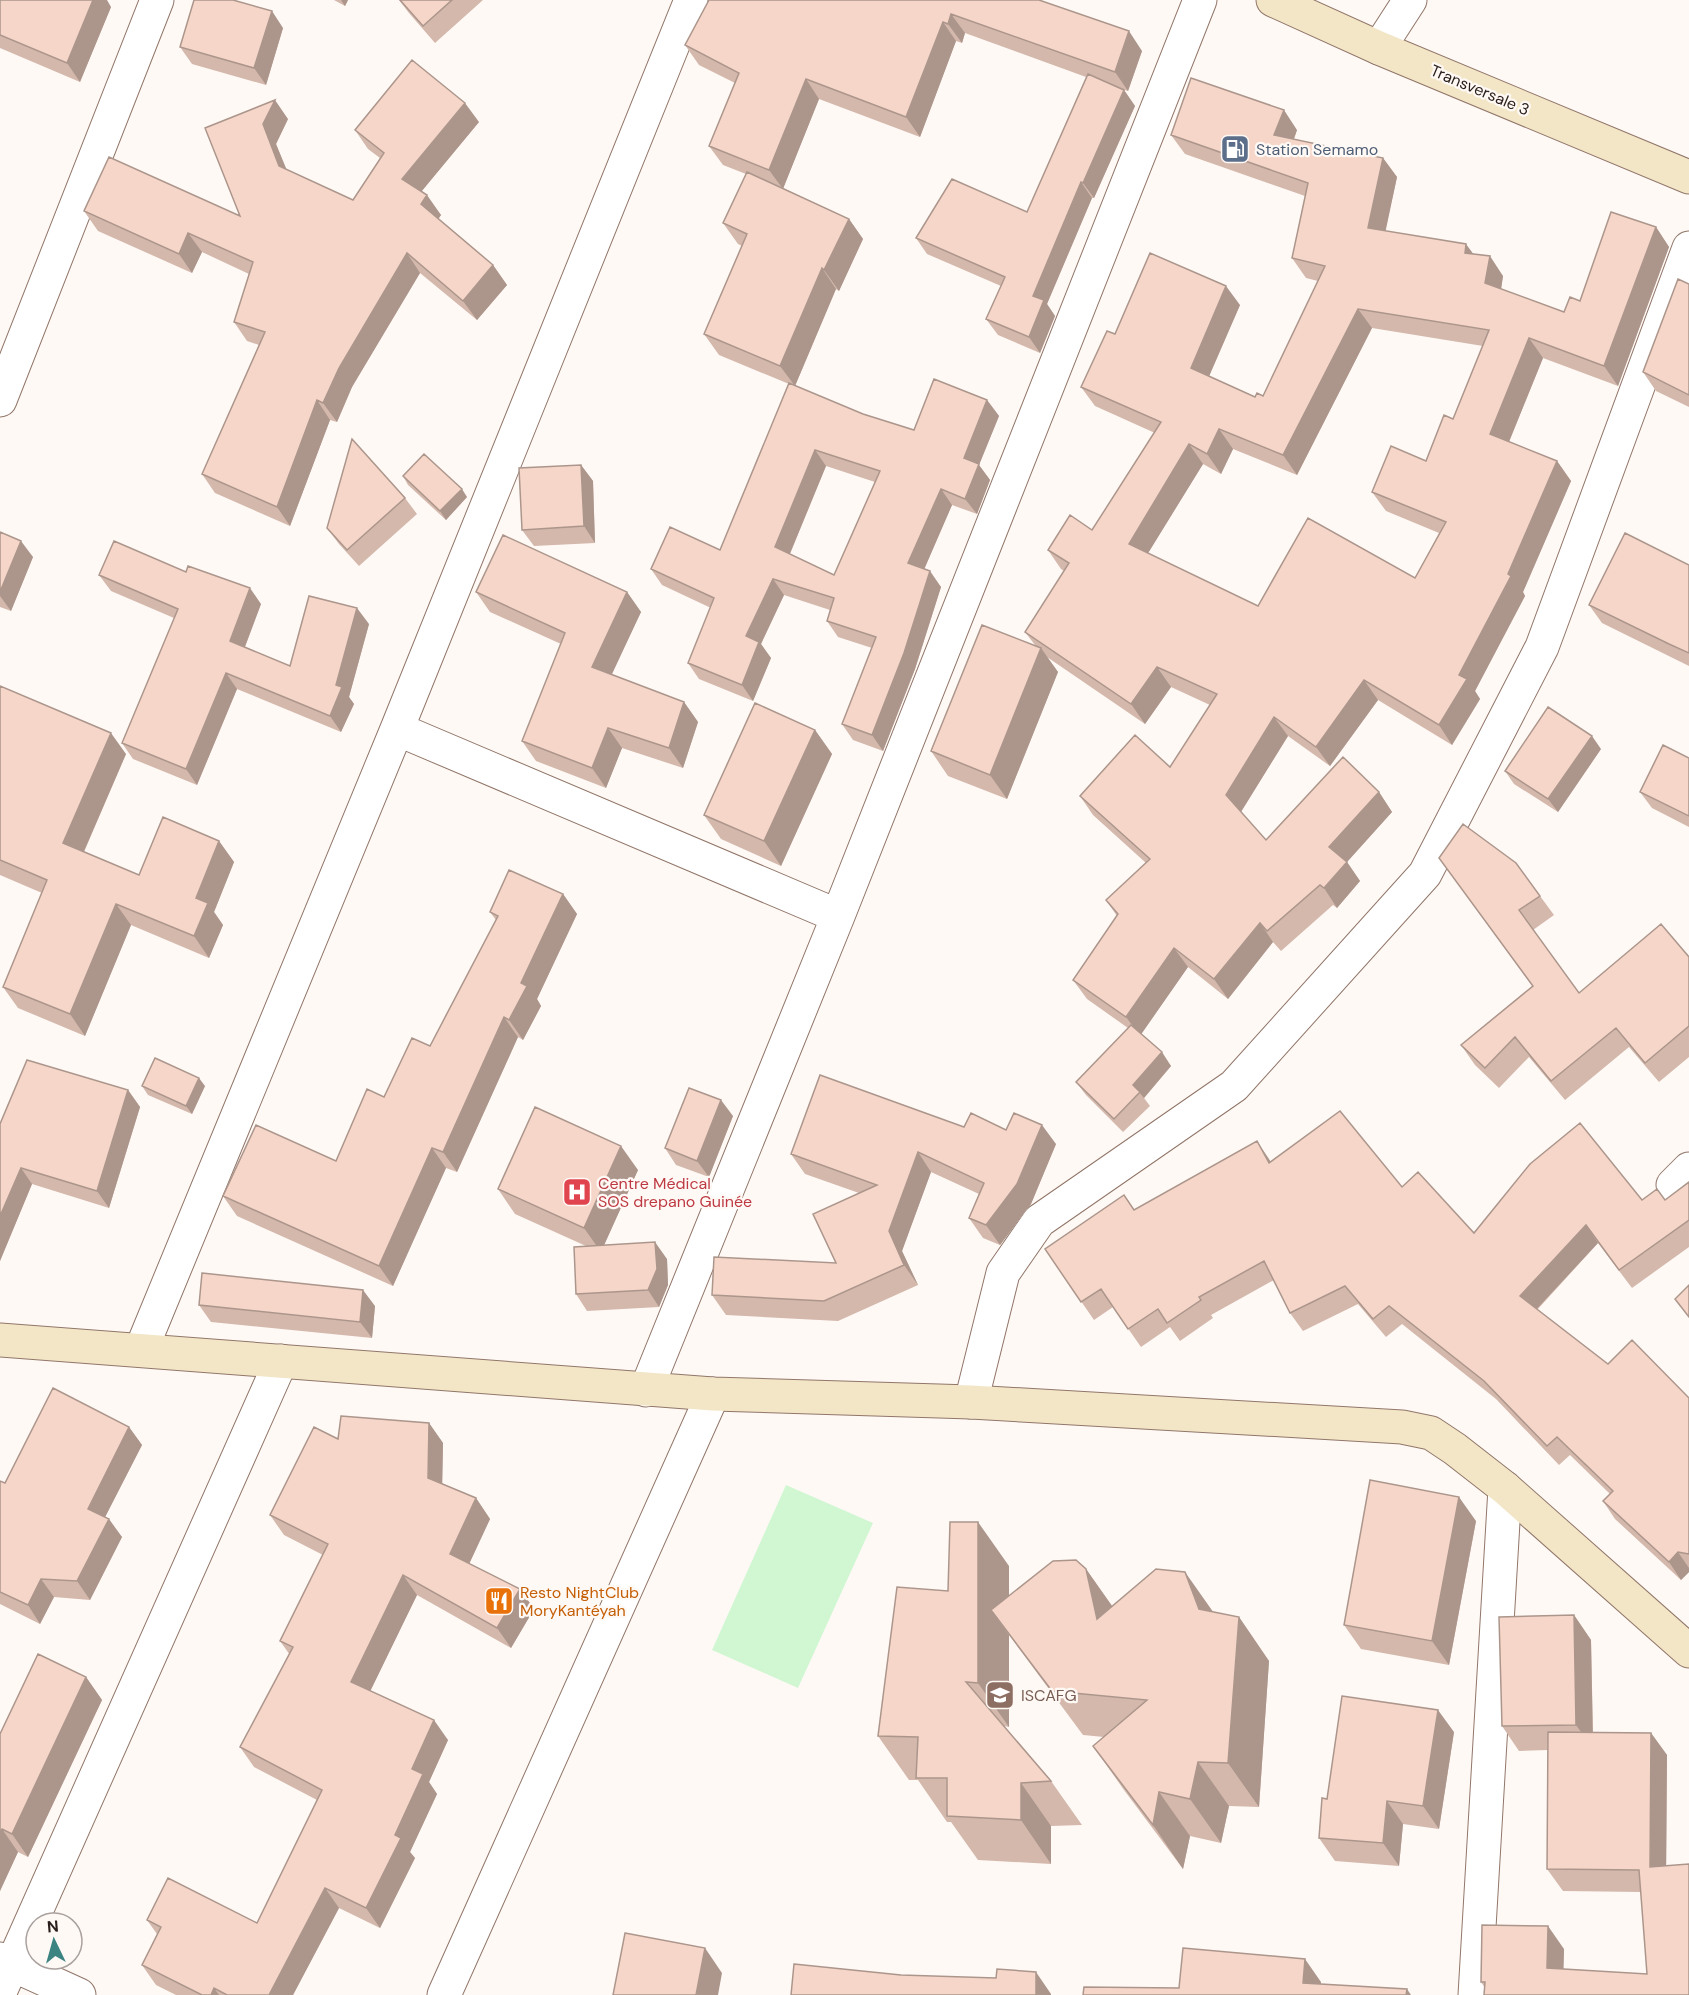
<svg xmlns="http://www.w3.org/2000/svg" width="1689" height="1995" font-family="'DM Sans',sans-serif">
<style>
.green{fill:#d1f7d2}
.lines{fill:none;stroke-linecap:round;stroke-linejoin:round}
.street-casing{stroke:#917669;stroke-width:35}
.secondary-casing{stroke:#917669;stroke-width:35}
.street{stroke:#fff;stroke-width:33}
.secondary{stroke:#f2e6c7;stroke-width:33}
.wall{fill:#d4b8ac;fill-rule:evenodd}
.shaded-wall{fill:#ac968c}
.building{fill:#f6d6c8;stroke:#ac968c;stroke-width:1.5;fill-rule:evenodd}
.labels{text-anchor:middle;dominant-baseline:central;stroke-width:4.5;stroke-linejoin:round;paint-order:stroke}
.street-label{font-size:16px;fill:#291e19;stroke:#fff9f6}
.service-label{font-size:16px;fill:#4e5e75;stroke:#fff9f6;text-anchor:start}
.health-label{font-size:16px;fill:#be3a42;stroke:#fff9f6;text-anchor:start}
.food-label{font-size:16px;fill:#c56008;stroke:#fff9f6;text-anchor:start}
.education-label{font-size:16px;fill:#785e54;stroke:#fff9f6;text-anchor:start}
</style>
<rect width="100%" height="100%" fill="#fff9f6"/>
<path class="green" d="M786,1485L873,1523L798,1688L712,1650Z"/>
<g class="lines">
<g class="street-casing">
<path id="street" d="M1379,48L1410,0
M0,400L157,0
M397,729L838,916
M1673,1185L1689,1169
M141,1350L397,729L691,0
M646,1390L838,916L1200,0
M971,1402L1003,1273L1039,1221L1234,1086L1425,874L1542,647L1689,248
M0,1959L79,1995
M0,1992L281,1361
M444,1995L713,1394
M1475,1995L1505,1488"/>
</g>
<g class="secondary-casing">
<path id="secondary" d="M1273,0L1379,48L1689,177
M0,1340L713,1394L971,1402L1402,1427L1431,1433L1455,1449L1505,1488L1689,1651"/>
</g>
<use href="#street" class="street"/>
<use href="#secondary" class="secondary"/>
</g>
<path class="wall" d="M0,0L111,7L80,82L0,48Z
M334,0H348L345,6Z
M399,0H483L435,43L409,13Z
M1039,0L1142,51L1128,91L1121,89L1124,90L1135,106L1094,198H1092L1047,304L1055,316L1040,353L998,335L986,319L1001,286L927,254L916,238L1027,212L1086,77L965,33L962,43L956,41L920,137L819,99L783,188L849,219L863,239L839,291L836,289L795,386L863,414L914,430L987,400L999,416L979,465L990,480L977,514L952,505L924,569L941,587L915,669L883,751L853,740L842,724L872,648L838,637L827,621L830,610L784,595L761,644L771,658L753,701L699,679L688,663L711,608L662,585L651,569L720,550L789,384L719,355L704,334L742,246L738,244L723,223L746,174L723,165L709,146L735,83L699,65L685,45ZM826,466L875,482L834,575L790,554Z
M283,28L266,85L192,64L180,47Z
M288,119L276,144L286,169L353,200L380,158L368,149L355,130L479,122L421,192L441,215L438,219L493,265L507,285L477,320L420,273L352,387L337,422L330,420L290,526L215,493L202,474L259,345L247,341L234,322L249,274L202,252L192,273L98,231L84,211L240,216L205,128Z
M1297,130L1294,139L1383,158L1397,177L1385,231L1474,254L1503,276L1501,289L1564,312L1580,301L1656,227L1669,247L1618,386L1543,358L1509,442L1557,461L1571,481L1523,592L1525,596L1475,691L1480,699L1452,745L1378,700L1330,766L1288,736L1241,812L1266,840L1379,792L1392,812L1347,862L1360,881L1337,908L1333,905L1281,951L1273,942L1228,999L1188,967L1141,1034L1171,1066L1144,1098L1150,1106L1123,1132L1086,1095L1076,1082L1128,1028L1087,999L1073,980L1117,916L1106,900L1146,863L1093,815L1080,796L1170,767L1210,705L1171,687L1145,724L1047,657L1058,672L1007,799L948,776L931,751L1035,645L1025,632L1064,571L1061,569L1048,550L1092,530L1155,433L1095,406L1081,387L1115,334L1240,305L1209,376L1255,397L1263,396L1318,281L1306,278L1292,258L1305,196L1185,154L1171,135ZM1372,328L1483,346L1453,419L1426,461L1372,492L1386,511L1439,533L1415,578L1258,606L1148,553L1203,464L1221,474L1233,449L1297,475Z
M1689,284V407L1656,391L1643,372Z
M581,465L593,481L595,543L534,546L522,530Z
M403,476L467,497L446,520L408,485Z
M405,498L417,514L359,566L339,544L327,528Z
M0,532L33,557L11,611L0,607Z
M1689,565V666L1602,623L1589,605Z
M99,575L261,604L245,647L290,666L369,624L349,697L354,704L341,732L237,689L197,785L133,759L122,743L174,618L111,591Z
M476,592H627L641,612L611,674L684,702L698,722L683,768L622,748L606,788L536,761L522,741L561,644L490,612Z
M0,686L126,754L84,852L139,875L219,841L234,862L214,912L223,925L209,958L131,925L85,1036L18,1008L3,987L42,893L0,875Z
M815,730L832,754L781,866L721,839L704,815Z
M1601,749L1558,812L1514,784L1505,771Z
M1689,758V827L1652,808L1640,792Z
M1439,858L1540,896L1554,915L1533,930L1579,993L1689,957V1057L1659,1082L1629,1047L1565,1100L1529,1057L1499,1088L1475,1065L1461,1045L1532,986Z
M563,894L577,914L537,999L541,1006L523,1040L518,1037L457,1172L446,1168L393,1286L237,1216L223,1196L336,1161L384,1097L430,1046L496,920L490,912Z
M142,1086H205L192,1114L148,1095Z
M128,1090L140,1107L109,1208L32,1184L0,1261V1124Z
M733,1116L709,1177L676,1165L665,1148Z
M964,1127L1006,1130L1056,1144L1031,1204L1000,1245L983,1238L969,1218L979,1194L931,1172L902,1251L918,1285L838,1321L726,1315L712,1295L836,1263L859,1193L805,1174L791,1154Z
M1271,1162L1402,1187L1474,1233L1642,1200H1665L1689,1182V1247L1632,1288L1598,1243L1537,1310L1608,1364L1689,1398V1572L1681,1580L1615,1519L1603,1501L1610,1494L1570,1455L1559,1465L1496,1399L1402,1324L1386,1337L1358,1304L1303,1331L1290,1313L1274,1280L1211,1315L1213,1318L1180,1341L1170,1327L1141,1347L1113,1307L1094,1320L1045,1249L1135,1210Z
M638,1170L604,1245L667,1259L668,1285L659,1307L587,1311L576,1294L586,1246L515,1214L498,1189Z
M199,1305L375,1306L372,1338L211,1322Z
M429,1423L443,1443L442,1484L476,1498L490,1519L469,1564L520,1589L534,1609L511,1648L417,1595L370,1691L448,1740L429,1782L437,1794L410,1852L415,1858L380,1928L339,1908L293,1995H176L156,1985L142,1965L157,1934L147,1920L257,1923L317,1800L254,1767L240,1747L290,1655L280,1641L323,1555L284,1535L270,1515L338,1439Z
M129,1427L142,1445L105,1517L122,1537L90,1600L54,1597L40,1624L0,1604V1481L5,1483Z
M1476,1521L1449,1665L1361,1649L1344,1625Z
M1009,1566V1596L1086,1569L1112,1606L1213,1612L1239,1617L1269,1661L1259,1807L1229,1806L1221,1843L1190,1836L1183,1869L1124,1790L1093,1746L1104,1737L1083,1735L1009,1635V1727L1004,1726L1051,1781L1082,1825L1051,1826V1864L978,1860L951,1822H947L918,1780H909L878,1736L948,1591Z
M1574,1615L1591,1640L1593,1732L1651,1733L1667,1755L1666,1866L1689,1995L1485,1988L1481,1982L1564,1949L1563,1969L1647,1974L1641,1892L1563,1891L1547,1869L1548,1750L1519,1751L1502,1726Z
M86,1677L102,1700L28,1857L18,1852L0,1891V1734Z
M1454,1732L1439,1829L1403,1824L1399,1866L1335,1861L1319,1838Z"/>
<path class="shaded-wall" d="M93,0H107L111,7L80,82L67,63Z
M341,0H348L345,6Z
M272,11L283,28L266,85L254,68Z
M951,14L965,33L962,43L948,24Z
M943,22L956,41L920,137L906,117Z
M1129,31L1142,51L1128,91L1115,72Z
M806,79L819,99L783,189L769,170Z
M1124,90L1135,106L1094,198L1083,183Z
M275,100L288,119L276,144L293,185L279,166L263,124Z
M465,103L479,122L416,198L402,179Z
M1284,110L1297,130L1288,155L1274,135Z
M1383,158L1397,177L1382,248L1368,228Z
M1081,182L1092,198L1047,304L1055,316L1040,353L1029,337L1033,296Z
M427,195L441,215L435,224L421,204Z
M849,219L863,239L839,291L824,270Z
M1656,227L1669,247L1618,386L1604,366Z
M188,233L202,252L192,273L179,254Z
M1466,244L1480,263L1465,253Z
M407,253L420,273L352,387L337,422L323,403L339,368Z
M1490,256L1503,276L1499,303L1485,283Z
M493,265L507,285L477,320L463,301Z
M822,268L836,289L795,386L780,366Z
M1226,286L1240,305L1204,388L1191,368Z
M1358,309L1372,328L1297,475L1283,455Z
M1529,338L1543,358L1504,454L1490,434Z
M317,400L330,420L290,526L277,507Z
M987,400L999,416L979,465L990,480L977,514L965,499L964,458Z
M1219,429L1233,449L1221,474L1207,454Z
M1189,444L1203,464L1142,563L1129,544Z
M815,450L826,466L786,563L775,547Z
M1557,461L1571,481L1523,592L1525,596L1475,691L1480,699L1452,745L1439,725L1459,675L1508,574Z
M581,465L593,481L595,543L584,526Z
M462,489L467,497L446,520L440,511Z
M941,489L952,505L920,579L908,563Z
M21,541L33,557L11,611L0,596V592Z
M930,571L941,587L915,669L883,751L872,735Z
M773,579L784,595L761,644L771,658L753,701L742,685L746,636Z
M250,588L261,604L241,657L230,641Z
M627,592L641,612L606,687L592,667Z
M357,608L369,624L349,697L354,704L341,732L330,716L336,685Z
M1041,648L1058,672L1007,799L990,775Z
M1157,667L1171,687L1145,724L1131,704Z
M226,673L237,689L197,785L186,769Z
M1364,680L1378,700L1330,766L1316,747Z
M684,702L698,722L683,768L669,748Z
M1274,717L1288,736L1239,815L1226,795Z
M608,728L622,748L606,788L592,768Z
M815,730L832,754L781,866L764,841Z
M111,733L126,754L78,865L63,843Z
M1592,736L1601,749L1558,812L1548,799Z
M1379,792L1392,812L1347,862L1360,881L1337,908L1324,888L1329,847Z
M219,841L234,862L214,912L223,925L209,958L194,936L196,898Z
M563,894L577,914L537,999L541,1006L523,1040L509,1020L521,983Z
M116,904L131,925L85,1036L70,1014Z
M1260,923L1273,942L1228,999L1214,979Z
M1174,948L1188,967L1140,1036L1126,1017Z
M504,1017L518,1037L457,1172L443,1152Z
M1162,1052L1171,1066L1144,1098L1133,1085Z
M199,1078L205,1086L192,1114L186,1106Z
M128,1090L140,1107L109,1208L97,1191Z
M721,1100L733,1116L709,1177L697,1161Z
M1042,1125L1056,1144L1031,1204L1000,1245L986,1225Z
M1257,1141L1269,1159L1282,1181L1269,1163Z
M621,1146L638,1170L601,1252L584,1228Z
M432,1148L446,1168L393,1286L379,1266Z
M918,1152L931,1172L902,1251L918,1285L904,1265L889,1231Z
M21,1168L32,1184L0,1261V1216Z
M1586,1225L1598,1243L1532,1314L1520,1296Z
M655,1242L667,1259L668,1285L659,1307L648,1290Z
M363,1290L375,1306L372,1338L360,1322Z
M429,1423L443,1443L442,1498L428,1478Z
M129,1427L142,1445L100,1527L88,1509Z
M1459,1497L1476,1521L1449,1665L1432,1641Z
M476,1498L490,1519L464,1575L450,1554Z
M109,1519L122,1537L90,1600L77,1581Z
M978,1522L1009,1566V1633L991,1610L1009,1635V1727L978,1683Z
M1678,1552L1689,1568V1572L1681,1580L1669,1562Z
M1086,1569L1117,1613L1097,1619Z
M1185,1572L1216,1616L1199,1609Z
M403,1575L417,1595L365,1702L351,1682Z
M41,1579L54,1597L40,1624L28,1605Z
M520,1589L534,1609L511,1648L497,1628Z
M1574,1615L1591,1640L1593,1749L1576,1725Z
M1239,1617L1269,1661L1259,1807L1228,1763Z
M86,1677L102,1700L28,1857L12,1834Z
M1438,1710L1454,1732L1439,1829L1423,1806Z
M434,1720L448,1740L429,1782L437,1794L410,1852L415,1858L380,1928L366,1908L395,1835L412,1769Z
M1651,1733L1667,1755L1666,1889L1650,1867Z
M1198,1762L1229,1806L1221,1843L1190,1799Z
M1021,1783L1051,1826V1864L1021,1820Z
M1159,1792L1190,1836L1183,1869L1153,1825Z
M1387,1801L1403,1824L1399,1866L1383,1843Z
M2,1829L18,1852L0,1891V1833Z
M325,1888L339,1908L293,1995H269Z
M1548,1926L1564,1949L1563,1991L1547,1968Z
M705,1948L722,1973L718,1995H696Z
M1305,1959L1321,1982L1320,1995L1303,1983Z
M1036,1972L1051,1994V1995H1036Z
M214,1988L219,1995H211Z
M1407,1989L1411,1995H1406Z"/>
<path class="building" d="M0,0H93L67,63L0,35Z
M194,0H233L272,11L254,68L180,47Z
M400,0H452L423,26Z
M709,0H1039L1129,31L1115,72L951,14L948,24L943,22L906,117L806,79L769,170L709,146L739,73L685,45Z
M412,60L465,103L402,179L427,195L421,204L493,265L463,301L407,253L339,368L323,403L317,400L277,507L202,474L265,332L234,322L253,262L188,233L179,254L84,211L109,157L240,216L205,128L275,100L263,124L279,166L353,200L384,153L355,130Z
M1088,74L1124,90L1083,183L1081,182L1033,296L1044,300L1029,337L986,319L1005,277L916,238L952,179L1027,212Z
M1191,78L1284,110L1274,135L1383,158L1368,228L1466,244L1465,253L1490,256L1485,283L1564,312L1570,297L1580,301L1611,212L1656,227L1604,366L1529,338L1490,434L1557,461L1508,574L1511,576L1459,675L1467,679L1439,725L1364,680L1316,747L1274,717L1226,795L1266,840L1343,757L1379,792L1329,847L1347,862L1324,888L1320,885L1267,931L1260,923L1214,979L1174,948L1126,1017L1073,980L1118,914L1106,900L1150,859L1080,796L1135,735L1170,767L1217,694L1157,667L1131,704L1025,632L1069,563L1048,550L1070,515L1092,530L1161,422L1081,387L1107,331L1115,334L1150,253L1226,286L1191,368L1255,397L1257,393L1263,396L1325,266L1292,258L1308,183L1171,135ZM1358,309L1489,330L1453,419L1444,415L1426,461L1391,446L1372,492L1446,522L1415,578L1308,518L1258,606L1129,544L1189,444L1207,454L1219,429L1283,455Z
M747,172L849,219L824,270L822,268L780,366L704,334L747,234L723,223Z
M1678,279L1689,284V395L1643,372Z
M934,379L987,400L964,458L979,464L965,499L941,489L908,563L930,571L904,653L872,735L842,724L876,637L827,621L834,598L773,579L746,636L759,642L742,685L688,663L714,598L651,569L670,527L720,550L789,383L863,414L914,430ZM815,450L880,471L834,575L775,547Z
M352,439L405,498L347,550L327,528Z
M424,454L462,489L440,511L403,476Z
M581,465L584,526L522,530L519,468Z
M0,532L21,541L0,592Z
M1625,533L1689,565V653L1669,644L1589,605Z
M503,535L627,592L592,667L684,702L669,748L608,728L592,768L522,741L565,633L476,592Z
M114,541L186,572L188,566L250,588L230,641L290,666L309,596L357,608L336,685L342,687L330,716L226,673L186,769L122,743L178,609L99,575Z
M982,625L1041,648L990,775L931,751Z
M0,686L111,733L63,843L139,875L163,817L219,841L196,898L208,903L194,936L116,904L70,1014L3,987L47,880L0,860Z
M755,703L815,730L764,841L704,815Z
M1548,707L1592,736L1548,799L1505,771Z
M1663,745L1689,758V816L1640,792Z
M1463,824L1516,863L1540,896L1519,910L1579,993L1661,924L1689,957V1026L1645,1063L1616,1028L1551,1081L1515,1037L1485,1068L1461,1045L1533,986L1439,858Z
M509,870L563,894L521,983L527,986L509,1020L504,1017L443,1152L432,1148L379,1266L223,1196L256,1125L336,1161L367,1089L384,1097L412,1038L430,1046L498,916L490,912Z
M1131,1025L1162,1052L1133,1085L1140,1092L1114,1119L1076,1082Z
M155,1058L199,1078L186,1106L142,1086Z
M27,1060L128,1090L97,1191L21,1168L0,1216V1124Z
M820,1075L964,1127L971,1113L1006,1130L1014,1113L1042,1125L1017,1184L986,1225L969,1218L984,1183L918,1152L889,1231L904,1265L824,1301L712,1295L714,1257L836,1263L813,1214L877,1185L791,1154Z
M689,1088L721,1100L697,1161L665,1148Z
M535,1107L621,1146L584,1228L498,1189Z
M1340,1111L1402,1187L1418,1172L1474,1233L1530,1164L1580,1123L1642,1200L1657,1189L1665,1200L1689,1182V1220L1619,1270L1586,1225L1520,1296L1608,1364L1632,1340L1689,1398V1554L1678,1552L1669,1562L1603,1501L1613,1491L1557,1437L1547,1446L1484,1381L1389,1306L1373,1319L1345,1286L1290,1313L1264,1261L1199,1297L1201,1300L1167,1323L1158,1309L1128,1329L1101,1289L1081,1302L1045,1249L1124,1195L1134,1210L1257,1141L1269,1163Z
M655,1242L657,1269L648,1290L576,1294L574,1247Z
M202,1273L363,1290L360,1322L199,1305Z
M1689,1285V1317L1675,1299Z
M53,1388L129,1427L88,1509L109,1519L77,1581L41,1579L28,1605L0,1592V1481L5,1483Z
M341,1416L429,1423L428,1478L476,1498L450,1554L520,1589L497,1628L403,1575L351,1682L434,1720L412,1769L423,1774L395,1835L401,1838L366,1908L325,1888L269,1995H227L214,1988L211,1995H202L142,1965L161,1927L147,1920L168,1878L257,1923L322,1790L240,1747L293,1647L280,1641L328,1544L270,1515L314,1427L338,1439Z
M1370,1480L1459,1497L1432,1641L1344,1625Z
M950,1522H978V1683L966,1682L1051,1781L1021,1783V1820L947,1816V1778H916L918,1737L878,1736L897,1587L948,1591Z
M1076,1560L1086,1569L1097,1619L1156,1569L1185,1572L1199,1609L1239,1617L1228,1763L1198,1762L1190,1799L1159,1792L1153,1825L1093,1746L1147,1700L1052,1691L991,1610L1053,1561Z
M1574,1615L1576,1725L1502,1726L1499,1617Z
M38,1654L86,1677L12,1834L2,1829L0,1833V1734Z
M1342,1696L1438,1710L1423,1806L1387,1801L1383,1843L1319,1838L1322,1798L1327,1799Z
M1548,1732L1651,1733L1650,1867L1689,1864V1995H1484L1485,1982H1481L1482,1925L1548,1926L1547,1968L1647,1974L1639,1870L1547,1869Z
M625,1933L705,1948L696,1995H613Z
M1183,1948L1305,1959L1303,1983L1407,1989L1406,1995H1083L1084,1987L1179,1988Z
M794,1964L901,1975L996,1978L997,1969L1036,1972V1995H791Z"/>
<defs>
<g id="fuel-square" transform="scale(1.5)"><rect x="-9" y="-9" width="18" height="18" rx="4" fill="#5c6f8a" stroke="#fff9f6"/><path d="M-5.5-6h7V0h2V4h1.3V-2.5L3-4.5l.8-.8L6-3V5H2.5V1h-1V6h-7ZM-4.2-4.7v3.2H.2V-4.7Z" fill="#fff"/></g>
<g id="hospital-square" transform="scale(1.5)"><rect x="-9" y="-9" width="18" height="18" rx="4" fill="#e0444e" stroke="#fff9f6"/><path d="M-5-5h3v3.5h4V-5h3V5h-3V1.5h-4V5h-3Z" fill="#fff"/></g>
<g id="restaurant-square" transform="scale(1.5)"><rect x="-9" y="-9" width="18" height="18" rx="4" fill="#e8710a" stroke="#fff9f6"/><path d="M-5-6h1v4h1v-4h1v4h1v-4h1v5L-1.5 .5V6h-2V.5L-5-1ZM5-6V6H3V1.5H1.5Q1.5-4 5-6Z" fill="#fff"/></g>
<g id="university-square" transform="scale(1.5)"><rect x="-9" y="-9" width="18" height="18" rx="4" fill="#8d6e63" stroke="#fff9f6"/><path d="M0-5L7-2L0 1L-7-2ZM-4 1L0 2.5L4 1V4Q0 6-4 4Z" fill="#fff"/></g>
</defs>
<g fill-rule="evenodd">
<use href="#fuel-square" x="1235" y="149"/>
<use href="#hospital-square" x="577" y="1192"/>
<use href="#restaurant-square" x="499" y="1601"/>
<use href="#university-square" x="1000" y="1695"/>
</g>
<g class="labels">
<g class="street-label">
<text transform="translate(1480 90) rotate(23)">Transversale 3</text>
</g>
<g class="service-label">
<text x="1256" y="149">Station Semamo</text>
</g>
<g class="health-label">
<text x="598" y="1183">Centre Médical<tspan x="598" dy="18">SOS drepano Guinée</tspan></text>
</g>
<g class="food-label">
<text x="520" y="1592">Resto NightClub<tspan x="520" dy="18">MoryKantéyah</tspan></text>
</g>
<g class="education-label">
<text x="1021" y="1695">ISCAFG</text>
</g>
</g>
<g transform="translate(54 1941) rotate(355)"><circle r="28" fill="#fff9f6" stroke="#a9a19e" stroke-width="1.5"/>
<path d="M0-4.5L10 22L0 15L-10 22Z" fill="#3c8482"/>
<text y="-9" font-size="16" font-weight="bold" text-anchor="middle" fill="#291e19">N</text>
</g>
</svg>
